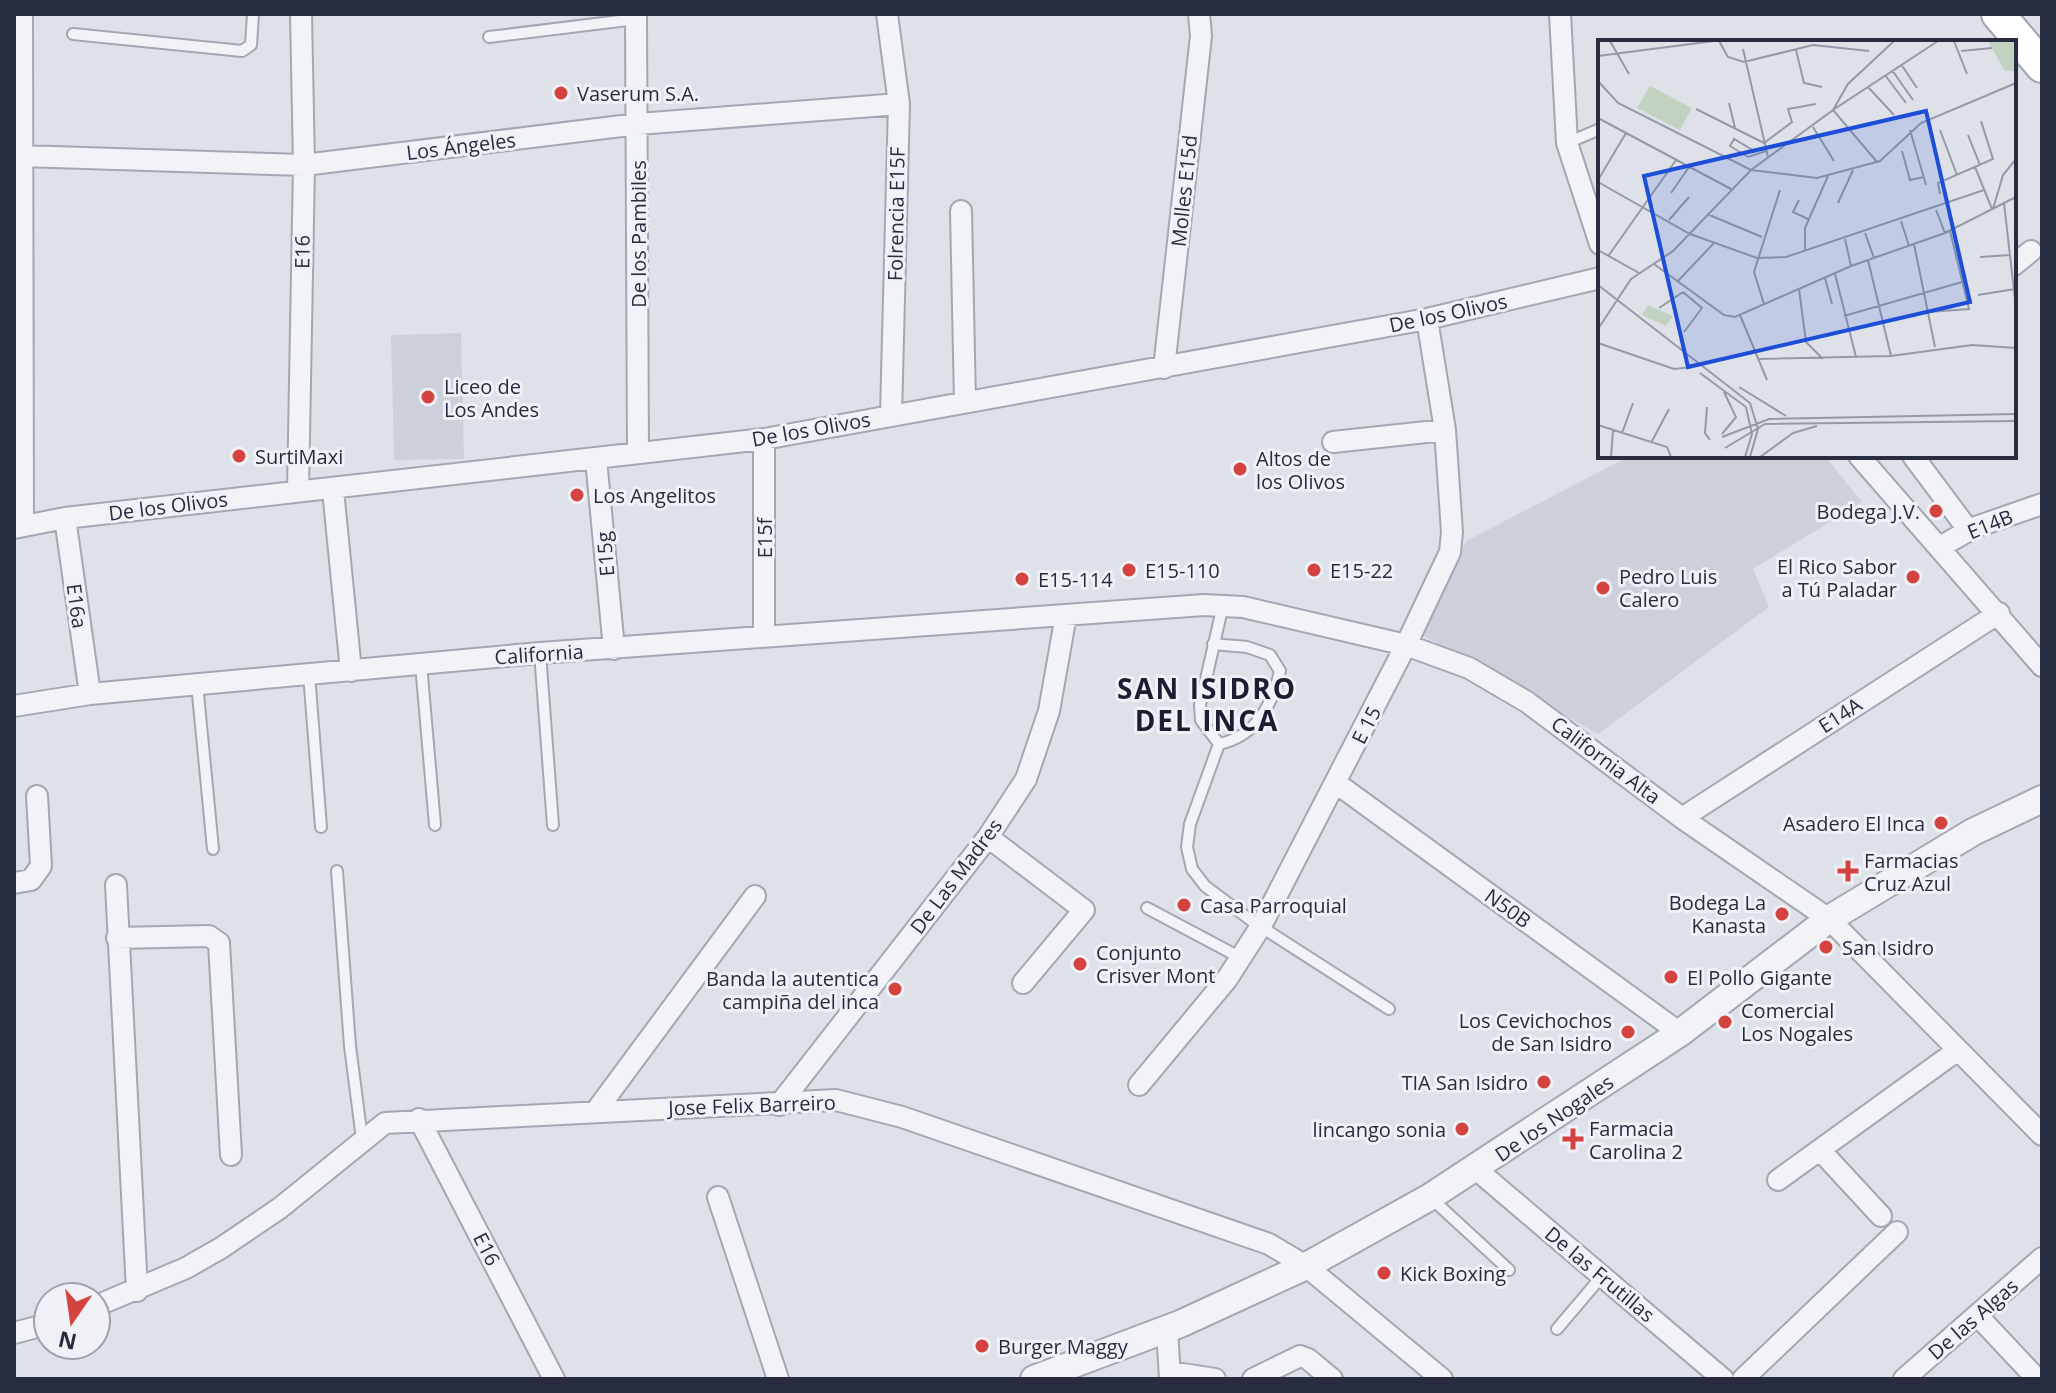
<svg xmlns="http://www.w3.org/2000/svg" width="2056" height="1393" font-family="'Open Sans',sans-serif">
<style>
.built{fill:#cdd0db}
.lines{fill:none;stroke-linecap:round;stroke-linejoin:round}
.service-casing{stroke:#a4a7b3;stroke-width:14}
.minor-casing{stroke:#a4a7b3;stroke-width:24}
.tertiary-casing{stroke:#a4a7b3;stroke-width:30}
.primary-casing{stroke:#9ea3b5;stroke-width:36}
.service{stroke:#f2f3f7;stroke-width:10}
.minor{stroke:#f2f3f7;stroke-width:20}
.tertiary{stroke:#f2f3f7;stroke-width:26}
.primary{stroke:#fff;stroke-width:32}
.poi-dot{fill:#d4433f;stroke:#eff1f7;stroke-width:3}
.labels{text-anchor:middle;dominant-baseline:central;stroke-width:6;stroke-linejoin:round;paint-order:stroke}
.poi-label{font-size:20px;fill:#272c41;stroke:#eff1f7;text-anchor:start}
.street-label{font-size:20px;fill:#272c41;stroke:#eff1f7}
.district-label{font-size:28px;font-weight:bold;letter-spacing:2px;fill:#1a1e32;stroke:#eff1f7}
.inset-road{fill:none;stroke:#9599a6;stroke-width:2}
.view{fill:#1d4ed8;fill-opacity:0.15;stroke:#1d4ed8;stroke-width:4}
.inset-edge{fill:none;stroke:#272c41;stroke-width:4}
</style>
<rect width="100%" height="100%" fill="#dfe1e9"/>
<path class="built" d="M461,333L464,459L394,460L391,335Z
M1630,456H1825L1862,502L1753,569L1769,607L1598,734L1422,635L1466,541Z"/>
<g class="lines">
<g class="service-casing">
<path id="service" d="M73,34L242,51L251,45L253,14
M489,37L636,19
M1567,143L1600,129
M1223,605L1200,705L1201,720L1219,744L1190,824L1187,847L1192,869L1205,886L1252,921L1389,1009
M1213,644L1247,647L1270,655L1280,671C1272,706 1256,736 1219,744
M540,653L553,825
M421,664L435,825
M309,674L321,827
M197,684L213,849
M337,871L350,1046L362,1139
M1147,908L1241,958
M1432,1199L1509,1270
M1557,1329L1602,1276"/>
</g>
<g class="minor-casing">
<path id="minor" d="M22,14L23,526
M636,14L638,453
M887,14L899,104L891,415
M1560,14L1567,143L1600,244
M22,156L304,165L638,124L899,104
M961,211L965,402
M2014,265L2031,251
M1164,368L1201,36L1199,14
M764,439V636
M1333,442L1445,430
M1859,456L2042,666
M1913,456L1969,531
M596,459L614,649
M333,490L351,671
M298,491L304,165L301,14
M65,518L90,694
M14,528L65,518L764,439L1427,319L1600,278
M1940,547L1973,528L2042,504
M14,706L90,694L540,653L1204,605L1243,607L1406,645L1469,668L1527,702L1682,818L1829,919L2042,1135
M1336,783L1680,1033
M1682,818L1999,613
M988,837L1084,910L1023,983
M14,883L31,880L41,866L37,796
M116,885L137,1291
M117,938L209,936L219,943L231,1155
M1139,1085L1227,979L1261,926L1406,645L1450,552L1452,532L1445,430L1427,319
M779,1105L988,837L1026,779L1049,711L1066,615
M596,1111L755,896
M419,1119L554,1379
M1820,1150L1881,1216
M1477,1170L1723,1379
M1778,1180L1958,1050
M718,1197L778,1379
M96,1306L186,1268L221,1248L280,1208L385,1123L836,1100L902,1117L1269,1244L1306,1266L1442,1379
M1977,1315L2037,1379
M1167,1329L1170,1379
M14,1333L48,1324
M1170,1372L1215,1379
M1253,1379L1300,1356L1308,1359L1332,1379
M1743,1379L1897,1232
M1904,1379L2042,1258"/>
</g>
<g class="tertiary-casing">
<path id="tertiary" d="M1034,1379L1180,1324L1306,1266L1430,1197L1680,1033L1829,919L1973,832L2042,799"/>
</g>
<g class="primary-casing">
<path id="primary" d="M1998,14L2042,66"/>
</g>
<use href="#service" class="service"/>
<use href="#minor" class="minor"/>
<use href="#tertiary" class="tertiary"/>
<use href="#primary" class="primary"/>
</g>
<g class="poi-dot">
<circle cx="561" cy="93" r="8"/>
<circle cx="428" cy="397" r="8"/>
<circle cx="239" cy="456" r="8"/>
<circle cx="1240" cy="469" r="8"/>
<circle cx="577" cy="495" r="8"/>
<circle cx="1936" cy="511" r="8"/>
<circle cx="1129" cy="570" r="8"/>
<circle cx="1314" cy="570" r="8"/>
<circle cx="1913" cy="577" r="8"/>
<circle cx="1022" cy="579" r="8"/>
<circle cx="1603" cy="588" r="8"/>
<circle cx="1941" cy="823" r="8"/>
<path d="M1844 859h8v8h8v8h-8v8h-8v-8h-8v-8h8z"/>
<circle cx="1184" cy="905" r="8"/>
<circle cx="1782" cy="914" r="8"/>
<circle cx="1826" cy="947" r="8"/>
<circle cx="1080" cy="964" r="8"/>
<circle cx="1671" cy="977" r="8"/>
<circle cx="895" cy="989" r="8"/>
<circle cx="1725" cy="1022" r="8"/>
<circle cx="1628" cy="1032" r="8"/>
<circle cx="1544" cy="1082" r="8"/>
<circle cx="1462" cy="1129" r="8"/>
<path d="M1569 1127h8v8h8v8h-8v8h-8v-8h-8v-8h8z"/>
<circle cx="1384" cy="1273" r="8"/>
<circle cx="982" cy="1346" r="8"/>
</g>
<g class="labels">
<g class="poi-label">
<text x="577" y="93">Vaserum S.A.</text>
<text x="444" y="386">Liceo de<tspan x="444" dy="23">Los Andes</tspan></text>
<text x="255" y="456">SurtiMaxi</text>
<text x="1256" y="458">Altos de<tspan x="1256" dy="23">los Olivos</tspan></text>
<text x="593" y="495">Los Angelitos</text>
<text x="1920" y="511" text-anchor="end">Bodega J.V.</text>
<text x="1897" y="566" text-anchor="end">El Rico Sabor<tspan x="1897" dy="23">a Tú Paladar</tspan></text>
<text x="1145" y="570">E15-110</text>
<text x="1330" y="570">E15-22</text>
<text x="1619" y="576">Pedro Luis<tspan x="1619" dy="23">Calero</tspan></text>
<text x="1038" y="579">E15-114</text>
<text x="1925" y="823" text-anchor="end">Asadero El Inca</text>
<text x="1864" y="860">Farmacias<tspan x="1864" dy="23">Cruz Azul</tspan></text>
<text x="1766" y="902" text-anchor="end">Bodega La<tspan x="1766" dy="23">Kanasta</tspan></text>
<text x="1200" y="905">Casa Parroquial</text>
<text x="1842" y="947">San Isidro</text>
<text x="1096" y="952">Conjunto<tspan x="1096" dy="23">Crisver Mont</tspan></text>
<text x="1687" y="977">El Pollo Gigante</text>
<text x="879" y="978" text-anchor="end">Banda la autentica<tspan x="879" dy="23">campiña del inca</tspan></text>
<text x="1741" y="1010">Comercial<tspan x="1741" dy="23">Los Nogales</tspan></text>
<text x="1612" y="1020" text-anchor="end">Los Cevichochos<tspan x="1612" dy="23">de San Isidro</tspan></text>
<text x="1528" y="1082" text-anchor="end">TIA San Isidro</text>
<text x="1589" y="1128">Farmacia<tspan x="1589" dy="23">Carolina 2</tspan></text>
<text x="1446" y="1129" text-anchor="end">lincango sonia</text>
<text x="1400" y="1273">Kick Boxing</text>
<text x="998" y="1346">Burger Maggy</text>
</g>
<g class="street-label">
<text transform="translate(461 146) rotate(-7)">Los Ángeles</text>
<text transform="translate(1184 191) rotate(-84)">Molles E15d</text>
<text transform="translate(896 214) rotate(-89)">Folrencia E15F</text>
<text transform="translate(638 234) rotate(-90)">De los Pambiles</text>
<text transform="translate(302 252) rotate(-89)">E16</text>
<text transform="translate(1448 313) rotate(-12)">De los Olivos</text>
<text transform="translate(811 429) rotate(-10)">De los Olivos</text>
<text transform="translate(168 506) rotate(-7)">De los Olivos</text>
<text transform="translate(1990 524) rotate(-22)">E14B</text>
<text transform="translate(764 538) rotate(-90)">E15f</text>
<text transform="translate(605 554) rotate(-95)">E15g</text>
<text transform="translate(77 606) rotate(82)">E16a</text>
<text transform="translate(539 654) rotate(-4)">California</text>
<text transform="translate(1840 715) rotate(-33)">E14A</text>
<text transform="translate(1366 725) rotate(-63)">E 15</text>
<text transform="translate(1606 760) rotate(37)">California Alta</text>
<text transform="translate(956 876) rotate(-53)">De Las Madres</text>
<text transform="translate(1508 908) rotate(36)">N50B</text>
<text transform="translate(752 1105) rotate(-2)">Jose Felix Barreiro</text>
<text transform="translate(1554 1118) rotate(-34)">De los Nogales</text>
<text transform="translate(487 1249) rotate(63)">E16</text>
<text transform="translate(1600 1274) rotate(40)">De las Frutillas</text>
<text transform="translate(1973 1319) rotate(-41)">De las Algas</text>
</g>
<g class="district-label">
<text x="1207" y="688">SAN ISIDRO<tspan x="1207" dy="32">DEL INCA</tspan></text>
</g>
</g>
<g transform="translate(1598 40)">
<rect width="418" height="418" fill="#dfe1e9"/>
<path d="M390,1H418V31H407ZM52,46L94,68L82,90L39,68ZM50,265L75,276L68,286L44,275Z" fill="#c1d3c0"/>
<path class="inset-road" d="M12,1L31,34M121,1L130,17L146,22L215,5L271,11M356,1L369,34M145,9L170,117M198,10L206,43L224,47M363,11L394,8M0,16L116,1M303,24L319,48M294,30L315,60M287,35L308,63M0,41L20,63L153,130L219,138L282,121L323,83L418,43M270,47L296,75M131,63L137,88M98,69L166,103L194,82L190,69L218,64M0,78L133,149M215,87L236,121M312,90L328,145M342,90L359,135M370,95L382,125M304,111L312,140L326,137M158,112L136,99L132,106L150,117L168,111M279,122L235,70L340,1M377,127L394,169M0,140L28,93M0,142L92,194L159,218L188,217L386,150M73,153L91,127M342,154L340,143L395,119L383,81M201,160L195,172L210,179M240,163L255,130M406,163L418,268M395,169L405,135L418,119M338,170L347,193M109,174L164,197M71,180L91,157M303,181L311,206M267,193L276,218M247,199L253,226M316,204L337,307M0,210L41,233M207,212V188L230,136M11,215L78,120M382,217L412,215M270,220L293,316M56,224L126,275L137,277L253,226L347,193L418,157M237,234L258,317M227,238L234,264M79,242L116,203M0,245L152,363L160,389L152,417M201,249L208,302L225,319M85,252L104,268L86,292M380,255L417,249M166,264L156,232L182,150M61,268L85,252M331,272L371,269L352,191M142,275L169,340M246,276L364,242M0,289L33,239L75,211L153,130L235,70L250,44L296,1M0,303L76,329L95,327M161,319L293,316L374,305L418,308M102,333L148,367L154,394L147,417M141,347L188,376M109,367L107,393L112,400M0,385L69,407L73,417M24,393L35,363M124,394L138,377L126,352M124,397L171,379L418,374M53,403L71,369M127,408L167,384L418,381M13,417L15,390M162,417L195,393L219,386"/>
<path class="view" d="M328,71L372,262L90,327L46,136Z"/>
<rect width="418" height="418" class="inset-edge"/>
</g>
<rect width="2056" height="1393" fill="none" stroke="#272c41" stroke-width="32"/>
<g transform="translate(72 1321) rotate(193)"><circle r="38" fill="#eff1f7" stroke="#9fa2ae" stroke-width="2"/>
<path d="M0-6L14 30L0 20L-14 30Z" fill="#d4433f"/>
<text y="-12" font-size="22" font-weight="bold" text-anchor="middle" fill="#272c41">N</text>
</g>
</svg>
